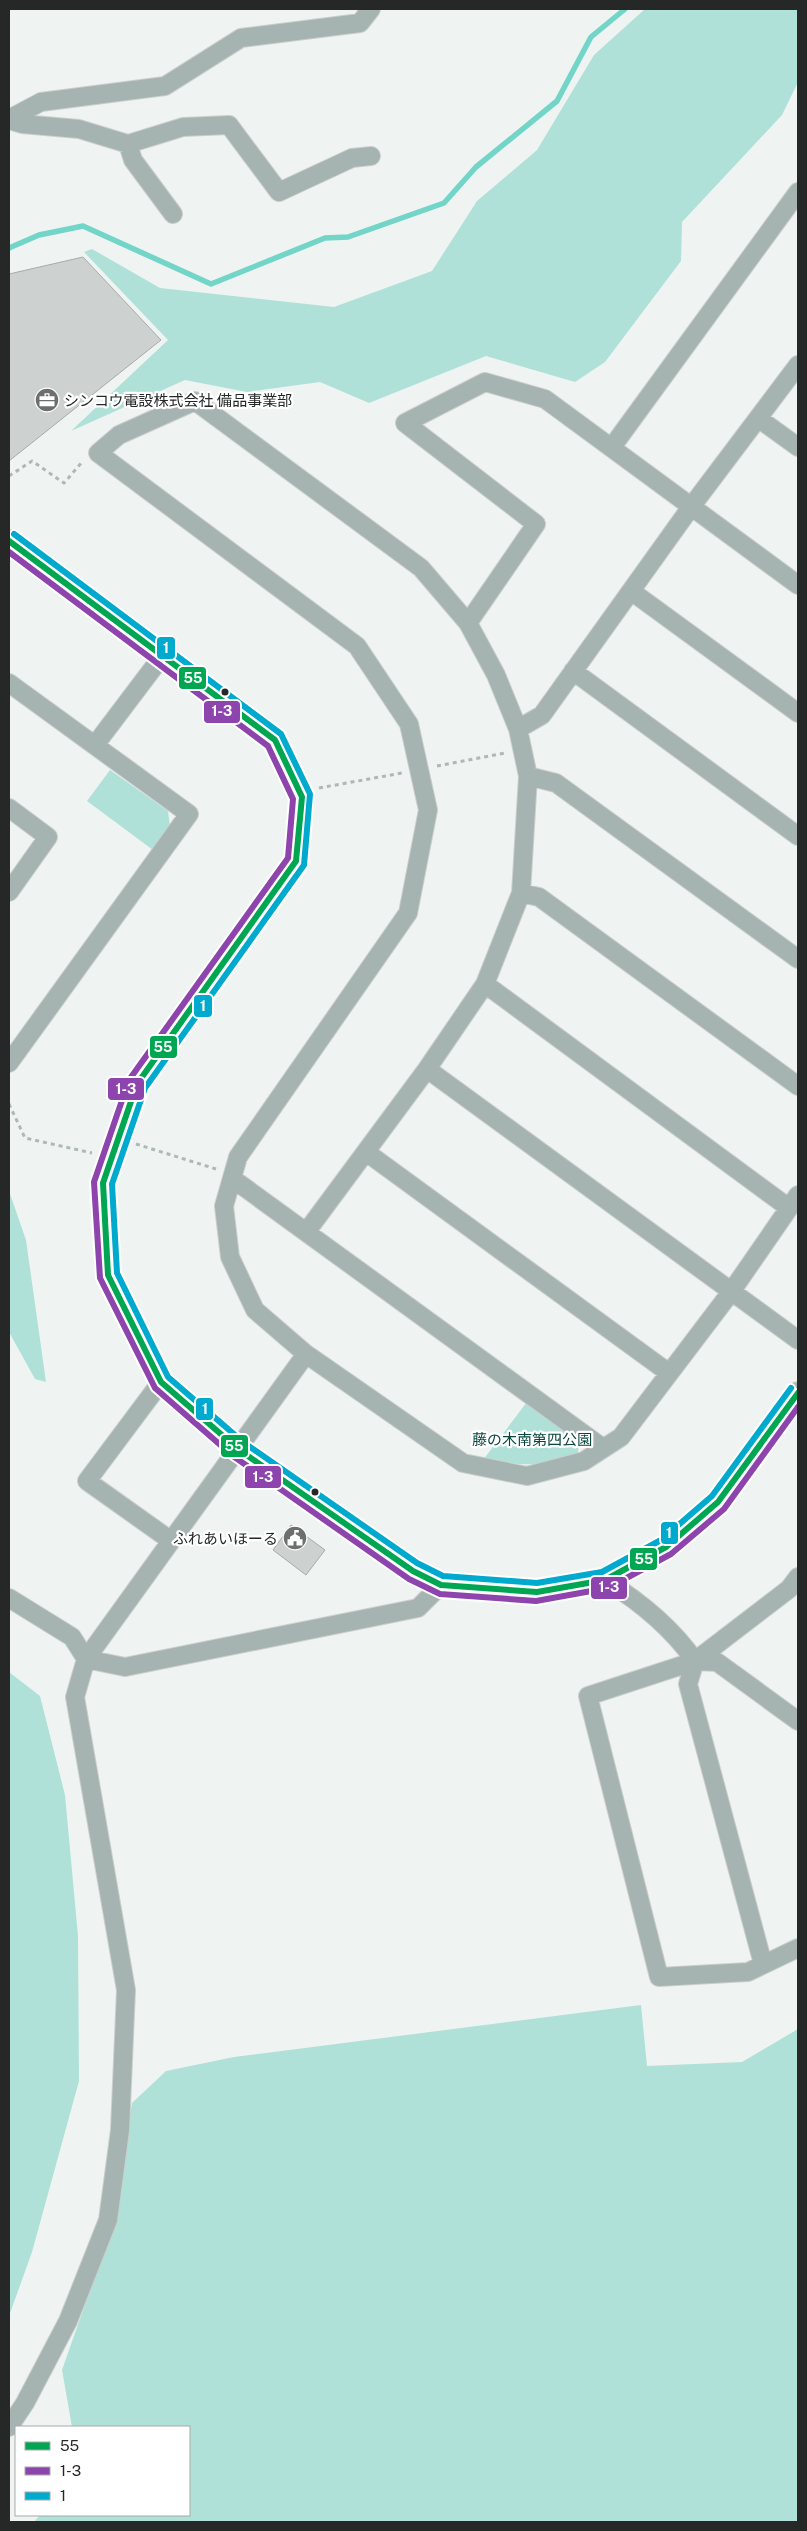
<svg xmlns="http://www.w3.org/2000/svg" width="807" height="2531" font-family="'Public Sans','Noto Sans JP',sans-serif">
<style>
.green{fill:#afe1d8}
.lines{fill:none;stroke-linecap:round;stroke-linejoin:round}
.stream{stroke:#72d5c7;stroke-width:5.5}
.building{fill:#cdd1d0;stroke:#a8abaa}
.minor-casing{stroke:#cbcecd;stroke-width:20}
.tertiary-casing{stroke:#cbcecd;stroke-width:24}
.path{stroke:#aeb8b6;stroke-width:3;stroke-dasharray:4 4;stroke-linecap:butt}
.minor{stroke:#a5b3b1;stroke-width:18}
.tertiary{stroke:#a5b3b1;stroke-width:21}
.bus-1-casing{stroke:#fff;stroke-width:10}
.bus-2-casing{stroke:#fff;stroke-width:10}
.bus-3-casing{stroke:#fff;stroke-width:10}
.bus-1{stroke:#00a651;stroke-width:6}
.bus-2{stroke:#8e44ad;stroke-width:6}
.bus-3{stroke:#00a9ce;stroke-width:6}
.bus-dot{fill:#252827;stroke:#fff;stroke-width:2}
.labels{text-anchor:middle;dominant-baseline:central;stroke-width:4.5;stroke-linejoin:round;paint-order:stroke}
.poi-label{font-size:15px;fill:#252827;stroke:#fff;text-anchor:start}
.park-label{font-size:15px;fill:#09473e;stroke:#fff}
.line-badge{stroke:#fff;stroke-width:2}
.badge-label{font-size:14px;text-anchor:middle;font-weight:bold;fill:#fff}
</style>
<rect width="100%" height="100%" fill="#eff4f2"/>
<path class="green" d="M645,9H798V82L782,115L682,222L681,261L605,362L575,382L486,356L369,403L320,382L247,392L185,380L71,431L168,340L84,252L92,249L160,288L334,307L432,271L477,201L537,150L594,55Z
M110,770L168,811L170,826L153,850L87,801Z
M9,1191L26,1240L46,1382L35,1379L9,1332Z
M527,1402L579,1440L578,1455C540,1468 522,1465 483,1460Z
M9,1672L40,1696L65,1795L78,1936L79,2081L32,2252L9,2316Z
M641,2005L647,2066L742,2062L798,2029V2522H34L40,2515H189V2427H72L62,2370L109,2236L132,2103L166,2071L234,2057Z"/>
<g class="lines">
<path class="stream" d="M9,248L39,235L83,226L211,284L325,238L348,237L444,203L476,167L557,101L591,37L625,9"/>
</g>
<path class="building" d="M83,257L161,340L9,461V274Z
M291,1525L325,1550L306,1575L273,1550Z"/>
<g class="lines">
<g class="minor-casing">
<path id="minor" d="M9,119L41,102L165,86L241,38L360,23L371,9
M9,120L22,124L79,129L128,144L183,127L229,125L279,192L352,158L371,156
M128,144L133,160L173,214
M758,418L798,447
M612,447L798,192
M631,591L798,713
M468,623L536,524L405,423L485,382L545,399L798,585
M573,671L798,836
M9,683L189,814L9,1063
M518,729L542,715L691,507L798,365
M95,745L163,655
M528,776L556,783L798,959
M9,808L48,837L9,892
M521,893L539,897L798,1086
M485,984L789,1208
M427,1069L798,1340
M366,1152L669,1373
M233,1179L603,1448
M307,1231L427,1069L485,984L521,893L528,776L518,729L496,675L468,623L421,568L195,401L119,435L98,453L357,646L409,724L428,810L408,913L238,1157L224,1206L230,1257L255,1310L306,1354L463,1463L527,1476L584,1461L621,1437L731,1292L798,1195
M161,1382L87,1481L170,1540
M798,1577L789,1589L695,1661L588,1696L659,1977L748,1972L798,1948
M605,1580C639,1601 672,1628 695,1661L717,1662L798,1721
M9,1598L72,1637L86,1659L125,1667L418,1608L441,1585
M695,1661L688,1684L763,1964
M9,2427L25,2403L68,2321L108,2220L120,2130L126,1990L75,1697L86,1659L306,1354"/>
</g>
<g class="tertiary-casing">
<path id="tertiary" d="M9,541L275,740L302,797L296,861L137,1084L103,1183L108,1275L161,1382L238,1449L413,1571L441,1585L537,1592L605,1580L666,1547L718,1502L798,1393"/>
</g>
<path class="path" d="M9,476L32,461L64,483L83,461
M437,766L505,753
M319,788L402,773
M9,1104L25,1138L92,1153
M136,1144L216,1169"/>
<use href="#minor" class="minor"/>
<use href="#tertiary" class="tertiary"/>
<g class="bus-1-casing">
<path id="bus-1" d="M9,541L275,740L302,797L296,861L137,1084L103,1183L108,1275L161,1382L238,1449L413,1571L441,1585L537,1592L605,1580L666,1547L718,1502L798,1393"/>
</g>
<g class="bus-2-casing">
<path id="bus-2" d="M9,552L268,746L293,799L288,858L129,1080L94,1182L100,1278L155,1388L233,1456L409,1579L440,1594L536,1601L608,1588L671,1554L724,1509L798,1407"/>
</g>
<g class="bus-3-casing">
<path id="bus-3" d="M14,534L281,734L310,794L304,865L145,1088L112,1184L117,1273L168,1377L243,1442L417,1563L443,1576L537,1583L602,1572L661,1540L712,1496L791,1388"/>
</g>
<use href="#bus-1" class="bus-1"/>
<use href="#bus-2" class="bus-2"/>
<use href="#bus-3" class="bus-3"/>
</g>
<defs>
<g id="office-disc" transform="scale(1.25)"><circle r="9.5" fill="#6c6f6e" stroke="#fff"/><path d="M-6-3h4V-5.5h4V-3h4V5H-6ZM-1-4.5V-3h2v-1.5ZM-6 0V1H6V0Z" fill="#fff"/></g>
<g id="civic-disc" transform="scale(1.25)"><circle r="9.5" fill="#6c6f6e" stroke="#fff"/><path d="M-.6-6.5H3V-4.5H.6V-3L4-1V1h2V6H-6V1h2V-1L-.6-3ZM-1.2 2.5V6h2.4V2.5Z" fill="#fff"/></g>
</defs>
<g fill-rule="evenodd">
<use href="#office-disc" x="47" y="400"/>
<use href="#civic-disc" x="295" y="1538"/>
</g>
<g class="bus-dot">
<circle cx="225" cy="692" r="4.5"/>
<circle cx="315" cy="1492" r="4.5"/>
</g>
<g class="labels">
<g class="poi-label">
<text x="64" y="400">シンコウ電設株式会社 備品事業部</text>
<text x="278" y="1538" text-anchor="end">ふれあいほーる</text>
</g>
<g class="park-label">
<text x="532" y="1439">藤の木南第四公園</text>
</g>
</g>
<g class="line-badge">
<rect x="156" y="636" width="20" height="24" rx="5" fill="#00a9ce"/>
<rect x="178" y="666" width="29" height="24" rx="5" fill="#00a651"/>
<rect x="203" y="700" width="38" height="24" rx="5" fill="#8e44ad"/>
<rect x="193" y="994" width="20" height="24" rx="5" fill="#00a9ce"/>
<rect x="149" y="1035" width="29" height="24" rx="5" fill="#00a651"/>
<rect x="107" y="1077" width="38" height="24" rx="5" fill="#8e44ad"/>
<rect x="195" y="1397" width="19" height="24" rx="5" fill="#00a9ce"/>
<rect x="220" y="1434" width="29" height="24" rx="5" fill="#00a651"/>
<rect x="244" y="1465" width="38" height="24" rx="5" fill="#8e44ad"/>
<rect x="660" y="1521" width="19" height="24" rx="5" fill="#00a9ce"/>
<rect x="629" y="1547" width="29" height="24" rx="5" fill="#00a651"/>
<rect x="590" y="1576" width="38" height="24" rx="5" fill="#8e44ad"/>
</g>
<g class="badge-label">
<text x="166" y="653">1</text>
<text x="193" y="683">55</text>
<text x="222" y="716">1-3</text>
<text x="203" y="1011">1</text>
<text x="163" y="1052">55</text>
<text x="126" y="1094">1-3</text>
<text x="205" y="1414">1</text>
<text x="234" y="1451">55</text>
<text x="263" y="1482">1-3</text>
<text x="669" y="1538">1</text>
<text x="644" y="1564">55</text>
<text x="609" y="1592">1-3</text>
</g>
<rect width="807" height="2531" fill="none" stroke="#252827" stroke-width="20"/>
<rect x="15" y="2426" width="175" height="90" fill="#ffffff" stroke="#a8a9a9"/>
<rect x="25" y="2442" width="25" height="8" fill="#00a651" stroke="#a8a9a9"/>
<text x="60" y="2451" font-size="15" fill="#252827">55</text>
<rect x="25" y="2467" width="25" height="8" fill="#8e44ad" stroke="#a8a9a9"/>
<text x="60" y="2476" font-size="15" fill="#252827">1-3</text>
<rect x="25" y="2492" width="25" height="8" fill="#00a9ce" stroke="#a8a9a9"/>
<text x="60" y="2501" font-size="15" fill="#252827">1</text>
</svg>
